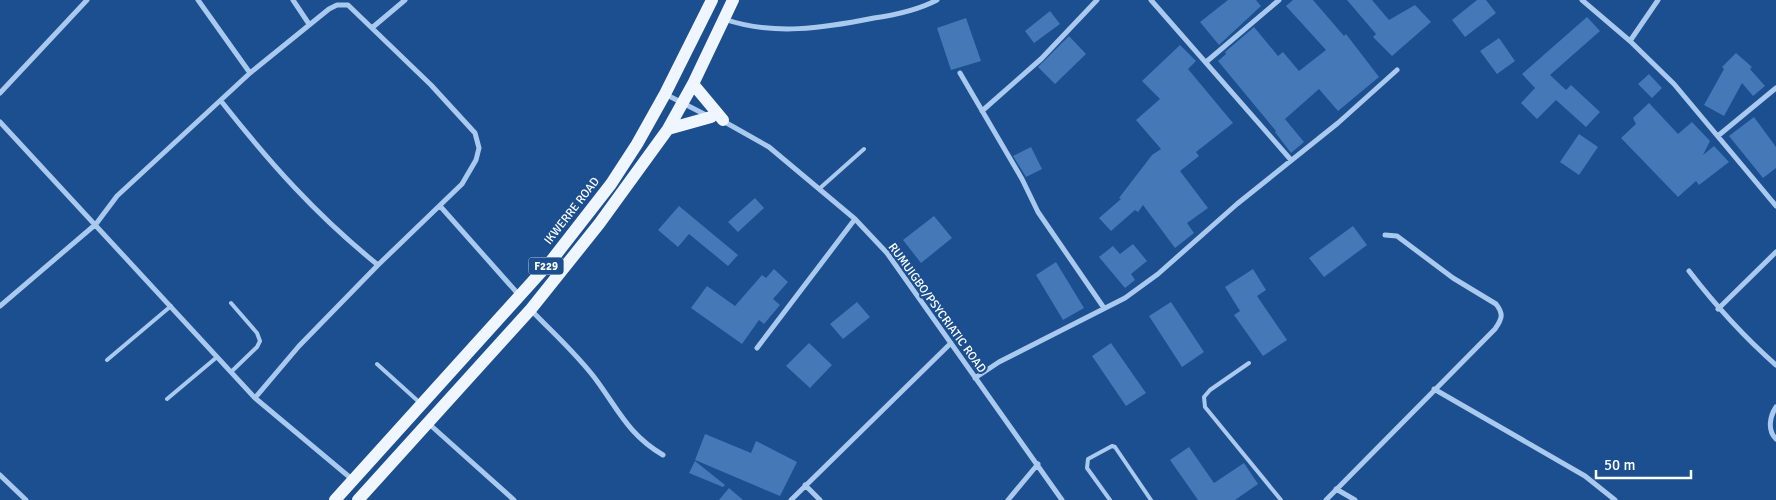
<svg xmlns="http://www.w3.org/2000/svg" width="1776" height="500" font-family="Signika,sans-serif">
<style>
.building{fill:#4478b7}
.lines{fill:none;stroke-linecap:round;stroke-linejoin:round}
.service{stroke:#a9c9ee;stroke-width:4}
.minor{stroke:#a9c9ee;stroke-width:5}
.primary{stroke:#f0f6ff;stroke-width:12}
.labels{text-anchor:middle;dominant-baseline:central;stroke-width:4.5;stroke-linejoin:round;paint-order:stroke}
.shield{fill:#1b4f8f;stroke:#bbcadd;stroke-width:1}
.shield-label{font-size:11px;font-weight:bold;fill:#fff}
.street-label{font-size:12px;fill:#fff;stroke:#1b4f8f}
</style>
<rect width="100%" height="100%" fill="#1b4f8f"/>
<path class="building" d="M1228,0H1256L1261,6L1219,45L1200,22Z
M1293,0H1313L1344,36L1346,34L1379,77L1338,111L1319,89L1285,119L1304,142L1291,153L1275,132L1276,131L1218,61L1226,54L1225,52L1254,27L1278,56L1283,52L1299,71L1326,50L1286,6Z
M1347,0H1372L1389,20L1415,5L1431,22L1392,56L1373,37L1376,34Z
M1477,0H1486L1496,13L1465,37L1452,20Z
M1050,11L1060,24L1034,43L1025,31Z
M1587,17L1600,31L1550,75L1566,90L1571,85L1600,112L1586,127L1556,100L1537,119L1521,103L1535,88L1522,74Z
M966,18L981,61L951,70L937,28Z
M1069,36L1086,54L1055,84L1038,67Z
M1499,38L1515,61L1497,74L1480,51Z
M1180,45L1196,61L1188,69L1233,123L1196,152L1199,156L1180,171L1208,208L1187,223L1194,233L1175,248L1143,205L1138,212L1135,210L1111,231L1099,218L1121,199L1119,198L1152,155L1161,149L1136,120L1160,99L1142,81Z
M1736,53L1752,67L1750,69L1765,86L1753,96L1742,83L1724,116L1704,105L1724,69L1722,67Z
M1649,74L1662,88L1652,98L1638,84Z
M1649,103L1678,134L1692,122L1710,141L1703,155L1714,146L1729,162L1699,185L1696,181L1678,197L1621,138L1636,124L1633,118Z
M1754,117L1776,147V168L1763,178L1729,136Z
M1579,134L1598,147L1579,175L1560,162Z
M1031,147L1042,169L1026,177L1013,156Z
M755,198L764,208L738,232L728,222Z
M679,206L738,255L728,266L689,234L678,247L658,230Z
M934,216L952,238L921,263L903,240Z
M1353,226L1367,245L1324,277L1309,258Z
M1133,244L1147,261L1131,274L1135,280L1125,288L1099,257L1113,246L1120,254Z
M1056,262L1084,308L1063,320L1036,275Z
M774,269L788,282L773,299L780,305L764,324L759,320L742,344L691,308L707,286L735,306L762,275L766,278Z
M1253,269L1266,290L1257,296L1287,340L1263,356L1234,315L1240,311L1225,287Z
M857,302L870,317L843,339L830,324Z
M1171,302L1204,352L1182,367L1149,316Z
M809,343L832,365L810,388L786,366Z
M1111,343L1146,393L1126,406L1092,356Z
M705,434L751,453L756,441L797,462L780,496L695,460Z
M1189,447L1214,483L1244,463L1258,484L1235,500H1198L1170,460Z
M695,461L725,485L723,487L689,473Z
M729,488L743,500H719Z"/>
<g class="lines">
<path class="service" d="M819,189L864,149
M107,360L171,306
M1249,363L1210,390L1204,397L1205,407L1281,500
M377,364L419,402
M231,372L257,347L260,341L257,333L231,303
M167,399L217,357
M1110,500L1087,468L1088,459L1112,446L1115,447L1151,500"/>
<path class="minor" d="M198,0L250,73
M293,0L309,24
M1151,0L1291,160
M1582,0L1630,41L1674,84L1776,206
M724,19C773,36 824,28 874,18C895,15 918,10 937,0
M373,27L405,0
M1630,41L1658,0
M1206,62L1279,0
M960,73L1022,179L1038,212L1104,308
M0,93L87,0
M665,94L708,116
M221,101C270,163 316,215 378,265
M982,111L1041,59L1097,0
M723,121L769,147L855,219L887,253L1062,500
M0,122L255,398L353,480
M1719,135L1776,88
M440,206L519,295
M1689,271C1716,306 1743,336 1776,365
M0,306L96,224L117,196L250,73L329,9L337,5H348L431,85L475,133L479,148L476,160L462,184L378,265L299,346L255,398
M1718,309L1776,252
M531,310C553,333 578,355 597,381C619,411 629,435 663,455
M757,348L855,219
M975,378L999,362L1125,298L1158,274L1237,204L1338,123L1397,70
M1434,389L1585,476L1615,500
M1776,407C1770,416 1767,430 1776,439
M428,423L514,500
M0,475L26,500
M805,485L820,500
M1336,489L1355,500
M791,500L951,343
M1008,500L1038,464
M1326,500L1495,329C1502,319 1504,314 1496,304L1453,278L1397,236L1385,235"/>
<path class="primary" d="M693,84L723,120
M668,129L711,117
M335,500L551,261L611,184L637,144L665,94L712,0
M358,500L531,309L599,224L668,129L693,84L733,0"/>
</g>
<g class="labels">
<rect class="shield" x="528.5" y="257.5" width="35" height="17" rx="4"/>
<g class="shield-label">
<text x="546" y="266">F229</text>
</g>
<g class="street-label">
<text transform="translate(572 211) rotate(-52)">IKWERRE ROAD</text>
<text transform="translate(937 308) rotate(54)">RUMUIGBO/PSYCRIATIC ROAD</text>
</g>
</g>
<path d="M1596 470v8h95v-8" fill="none" stroke="#ffffff" stroke-width="2.5"/>
<text x="1604" y="470" font-size="15" fill="#ffffff" stroke="#1b4f8f" stroke-width="4" paint-order="stroke">50 m</text>
</svg>
